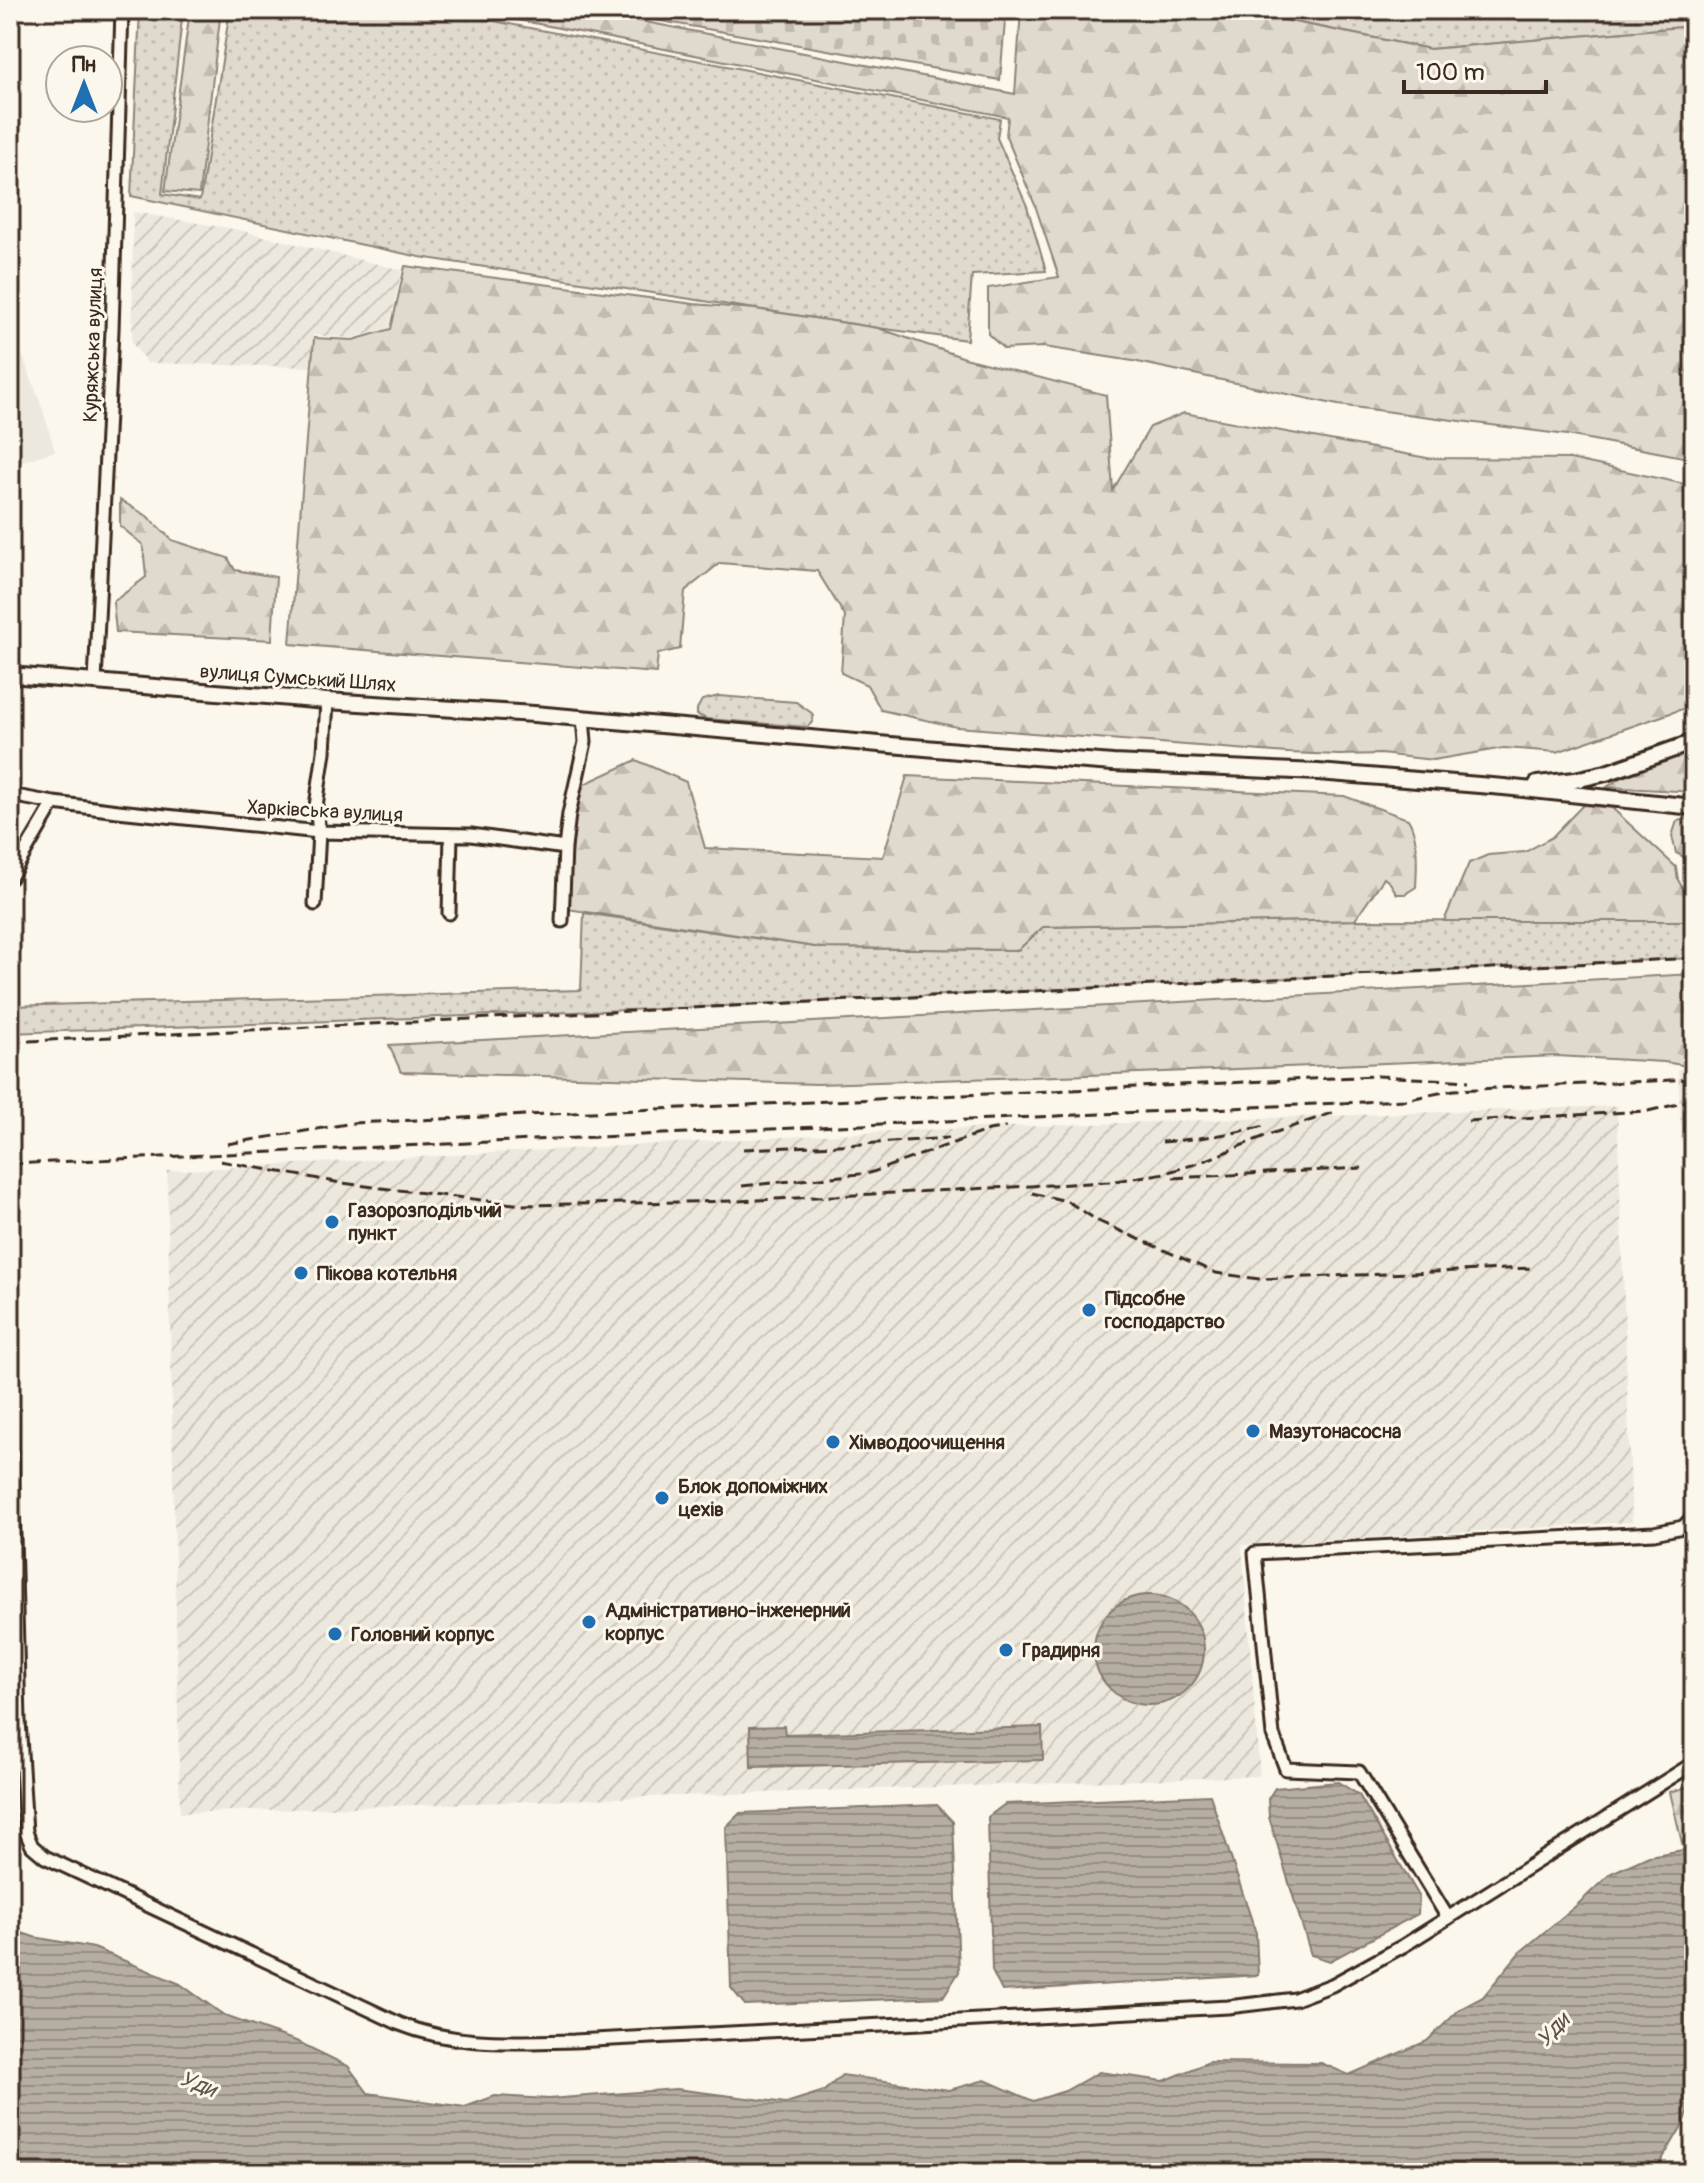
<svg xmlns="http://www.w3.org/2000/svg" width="1704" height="2183" font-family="Pangolin,sans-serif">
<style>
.built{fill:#ede8dd}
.industrial{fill:url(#industrial-furrows)}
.green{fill:url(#green-dots);stroke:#8d8276;stroke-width:2}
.forest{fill:url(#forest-firs);stroke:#8d8276;stroke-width:2}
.cemetery{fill:url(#cemetery-stones);stroke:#8d8276;stroke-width:2}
.water{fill:url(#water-rules);stroke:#85796d;stroke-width:2}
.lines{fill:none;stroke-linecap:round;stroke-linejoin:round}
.minor-casing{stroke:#3b2a1e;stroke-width:17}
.major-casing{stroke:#3b2a1e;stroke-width:20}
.minor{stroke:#fbf7ec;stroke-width:11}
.major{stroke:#fbf7ec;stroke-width:14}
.rail{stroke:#3b2a1e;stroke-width:3;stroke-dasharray:12 6;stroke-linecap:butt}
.poi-dot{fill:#1f6fb2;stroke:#fbf7ec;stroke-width:3}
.labels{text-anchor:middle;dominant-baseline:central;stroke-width:6;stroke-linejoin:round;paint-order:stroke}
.street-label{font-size:20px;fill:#3b2a1e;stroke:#fbf7ec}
.poi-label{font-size:20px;font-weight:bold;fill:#3b2a1e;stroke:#fbf7ec;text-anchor:start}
.water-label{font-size:22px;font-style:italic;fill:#605246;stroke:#fbf7ec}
</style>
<defs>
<pattern id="industrial-furrows" width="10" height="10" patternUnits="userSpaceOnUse" patternTransform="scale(2)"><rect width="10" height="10" fill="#ede8dd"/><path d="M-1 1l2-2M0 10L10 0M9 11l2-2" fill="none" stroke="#ccc7bd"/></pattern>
<pattern id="green-dots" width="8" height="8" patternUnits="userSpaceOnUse" patternTransform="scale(2)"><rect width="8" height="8" fill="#dfd9ce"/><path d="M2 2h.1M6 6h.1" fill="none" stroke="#c0bab0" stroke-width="1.8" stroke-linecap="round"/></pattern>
<pattern id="forest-firs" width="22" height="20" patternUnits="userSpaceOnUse" patternTransform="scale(2)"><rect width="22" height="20" fill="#dfd9ce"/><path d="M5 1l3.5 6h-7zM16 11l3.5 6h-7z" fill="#c0bab0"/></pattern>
<pattern id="cemetery-stones" width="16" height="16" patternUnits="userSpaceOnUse" patternTransform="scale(2)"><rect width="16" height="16" fill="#dfd9ce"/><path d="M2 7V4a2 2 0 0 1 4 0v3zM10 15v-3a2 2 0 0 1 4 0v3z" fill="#c0bab0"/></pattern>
<pattern id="water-rules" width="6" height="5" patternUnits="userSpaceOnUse" patternTransform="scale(2)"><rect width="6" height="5" fill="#b6aea2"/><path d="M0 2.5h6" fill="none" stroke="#958e83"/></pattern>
</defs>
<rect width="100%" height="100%" fill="#fbf7ec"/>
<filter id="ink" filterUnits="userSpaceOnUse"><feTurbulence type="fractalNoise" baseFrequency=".0125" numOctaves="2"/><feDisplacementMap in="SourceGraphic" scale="16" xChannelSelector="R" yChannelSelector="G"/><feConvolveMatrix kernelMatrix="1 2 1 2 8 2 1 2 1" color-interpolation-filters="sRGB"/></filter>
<g filter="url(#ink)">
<path class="built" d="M10,322L43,410L55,451L10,465Z"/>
<path class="industrial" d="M133,212L239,230L402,270L389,328L352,338L313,335L311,367L147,363L132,343Z
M1694,1068V1268L1688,1269L1678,1069Z
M1617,1106L1632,1522L1242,1545L1260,1776L180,1813L167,1171L893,1131Z"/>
<path class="green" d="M140,10H183L162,194L200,200L230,10H437L1000,119L997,138L1027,206L1046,271L972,275L967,340L878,328L420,257L131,196Z
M1234,10H1694V26L1430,49Z
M719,696L796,702L813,714V722L807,727L707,719L697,715V709L702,700Z
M584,913L822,948L1018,950L1043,927L1355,920L1694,921V958L683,1008L10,1033V1006L581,990Z"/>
<path class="forest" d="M190,10H221L199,194L165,191Z
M468,10H584L1015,94L1021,10H1234L1430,49L1694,26V459L1567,435L1338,405L1133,361L1044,347L1004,349L988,334V288L1059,277L1035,205L1006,136L1008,117Z
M405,266L694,304L755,309L878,328L965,358L1106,395L1113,490L1150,427L1184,413L1427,458L1570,459L1694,486V705L1557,752L1504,748L1433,760L1381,754L1339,755L1288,753L957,727L881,710L867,685L841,673L845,616L817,571L720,563L685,591L680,649L658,654L656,673L290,644L314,338L353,340L391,329Z
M120,500L147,516L172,540L228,558L235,570L276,577L272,640L116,632L113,602L146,577L143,545L120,526Z
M1694,747V792L1607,787L1621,778Z
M636,760L686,782L705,848L883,857L907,776L1344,796L1408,819C1419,835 1417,868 1416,887L1405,894H1397L1390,883L1384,878L1355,920L1043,927L1018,950L822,948L567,909L578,787Z
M1583,805L1612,808L1676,867L1678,880L1684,890L1694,886V921H1444L1469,863L1488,855L1525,852L1552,837Z
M1694,818V862L1676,853L1672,836L1677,821Z
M1694,974V1067L1664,1062L1557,1056L1089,1075L818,1084L401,1072L389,1045Z
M1694,1785V1831L1682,1843L1670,1792Z"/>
<path class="cemetery" d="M609,10H1006L1000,80L609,12Z"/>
<path class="water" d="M1094 1650a55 55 0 1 1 110 0a55 55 0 1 1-110 0Z
M784,1726L785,1734L1042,1727L1043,1760L751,1767L750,1727Z
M1338,1782L1359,1795L1419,1896L1418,1914L1330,1961L1311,1955L1269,1817L1268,1799L1275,1788Z
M1210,1795L1256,1933L1258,1975L1002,1991L992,1971L988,1817L1005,1804Z
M937,1805L953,1822L959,1972L943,1997L745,2005L731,1988L726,1827L740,1813Z
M1694,1836V2094L1685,2121L1654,2173H10V1929L34,1937L94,1948L180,1984L225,2016L296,2041L348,2066L368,2093L465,2107L495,2096L549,2099L676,2089L786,2103L824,2091L842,2075L949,2090L985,2080L1033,2101L1065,2091L1099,2072L1164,2081L1209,2062L1321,2063L1349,2075L1427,2041L1460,2009L1483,1997L1519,1953L1577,1905L1611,1873L1649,1856L1683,1850Z"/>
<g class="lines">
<g class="minor-casing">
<path id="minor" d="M95,682L112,330L122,10
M10,795L54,803L118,811L319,832L471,835L565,848L562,921
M565,848L569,814L585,742L583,718
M10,878L54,803
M315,904L319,832L316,806L324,752L327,701
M449,913L451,835
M10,1391L19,1720L26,1832L32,1846L45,1857L400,2024C458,2047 513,2042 574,2041L1228,2007L1295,1999L1332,1985L1403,1946L1694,1763
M1448,1918L1359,1772L1286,1769L1273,1735L1255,1553L1654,1533L1683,1527L1694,1516"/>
</g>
<g class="major-casing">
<path id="major" d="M10,675L327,701L534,714L982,753L1113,763L1318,772L1504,787L1694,807
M1537,784L1575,780L1606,773L1694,742"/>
</g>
<use href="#minor" class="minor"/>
<use href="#major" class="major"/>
<path class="rail" d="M10,1042L1694,958
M1468,1121L1648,1111L1678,1104L1694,1098
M1162,1142C1198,1139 1233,1134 1268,1125
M227,1144L353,1123L1377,1076L1469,1081
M743,1149L863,1144L949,1138
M220,1161L341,1183L522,1205L737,1201L1109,1182L1165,1173L1199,1163L1265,1136L1335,1112
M10,1164L1405,1100L1454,1090L1694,1079
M1173,1178L1362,1168
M742,1186L870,1173L989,1130L1006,1127
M1032,1193L1067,1201L1098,1221L1216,1273L1259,1279L1533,1268"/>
</g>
</g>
<g class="poi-dot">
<circle cx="332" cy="1222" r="8"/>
<circle cx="301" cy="1273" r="8"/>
<circle cx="1089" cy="1310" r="8"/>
<circle cx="1253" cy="1431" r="8"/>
<circle cx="833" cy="1442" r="8"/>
<circle cx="662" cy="1498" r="8"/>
<circle cx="589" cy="1622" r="8"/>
<circle cx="335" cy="1634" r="8"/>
<circle cx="1006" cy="1650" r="8"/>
</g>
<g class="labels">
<g class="street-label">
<text transform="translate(93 345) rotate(-88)">Куряжська вулиця</text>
<text transform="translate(298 678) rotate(4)">вулиця Сумський Шлях</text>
<text transform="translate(325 811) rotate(3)">Харківська вулиця</text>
</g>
<g class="poi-label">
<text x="348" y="1210">Газорозподільчий<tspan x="348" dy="23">пункт</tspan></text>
<text x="317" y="1273">Пікова котельня</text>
<text x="1105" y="1298">Підсобне<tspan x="1105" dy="23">господарство</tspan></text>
<text x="1269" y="1431">Мазутонасосна</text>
<text x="849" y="1442">Хімводоочищення</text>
<text x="678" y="1486">Блок допоміжних<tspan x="678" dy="23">цехів</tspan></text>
<text x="605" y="1610">Адміністративно-інженерний<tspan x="605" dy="23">корпус</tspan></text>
<text x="351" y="1634">Головний корпус</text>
<text x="1022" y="1650">Градирня</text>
</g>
<g class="water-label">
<text transform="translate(1553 2030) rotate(-47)">Уди</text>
<text transform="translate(198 2084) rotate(21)">Уди</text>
</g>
</g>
<rect width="1704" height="2183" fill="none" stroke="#fbf7ec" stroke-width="40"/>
<rect x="20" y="20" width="1664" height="2143" fill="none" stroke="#3b2a1e" stroke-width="3" filter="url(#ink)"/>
<g transform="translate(84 84)"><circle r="38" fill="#fbf7ec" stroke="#aea59a" stroke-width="2"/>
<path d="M0-6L14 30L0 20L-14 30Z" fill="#1f6fb2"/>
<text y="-12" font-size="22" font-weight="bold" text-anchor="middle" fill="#3b2a1e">Пн</text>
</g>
<path d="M1404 80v12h142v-12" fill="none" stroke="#3b2a1e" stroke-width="4"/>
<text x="1416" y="80" font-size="24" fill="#3b2a1e" stroke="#fbf7ec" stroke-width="6" paint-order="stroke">100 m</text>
</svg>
